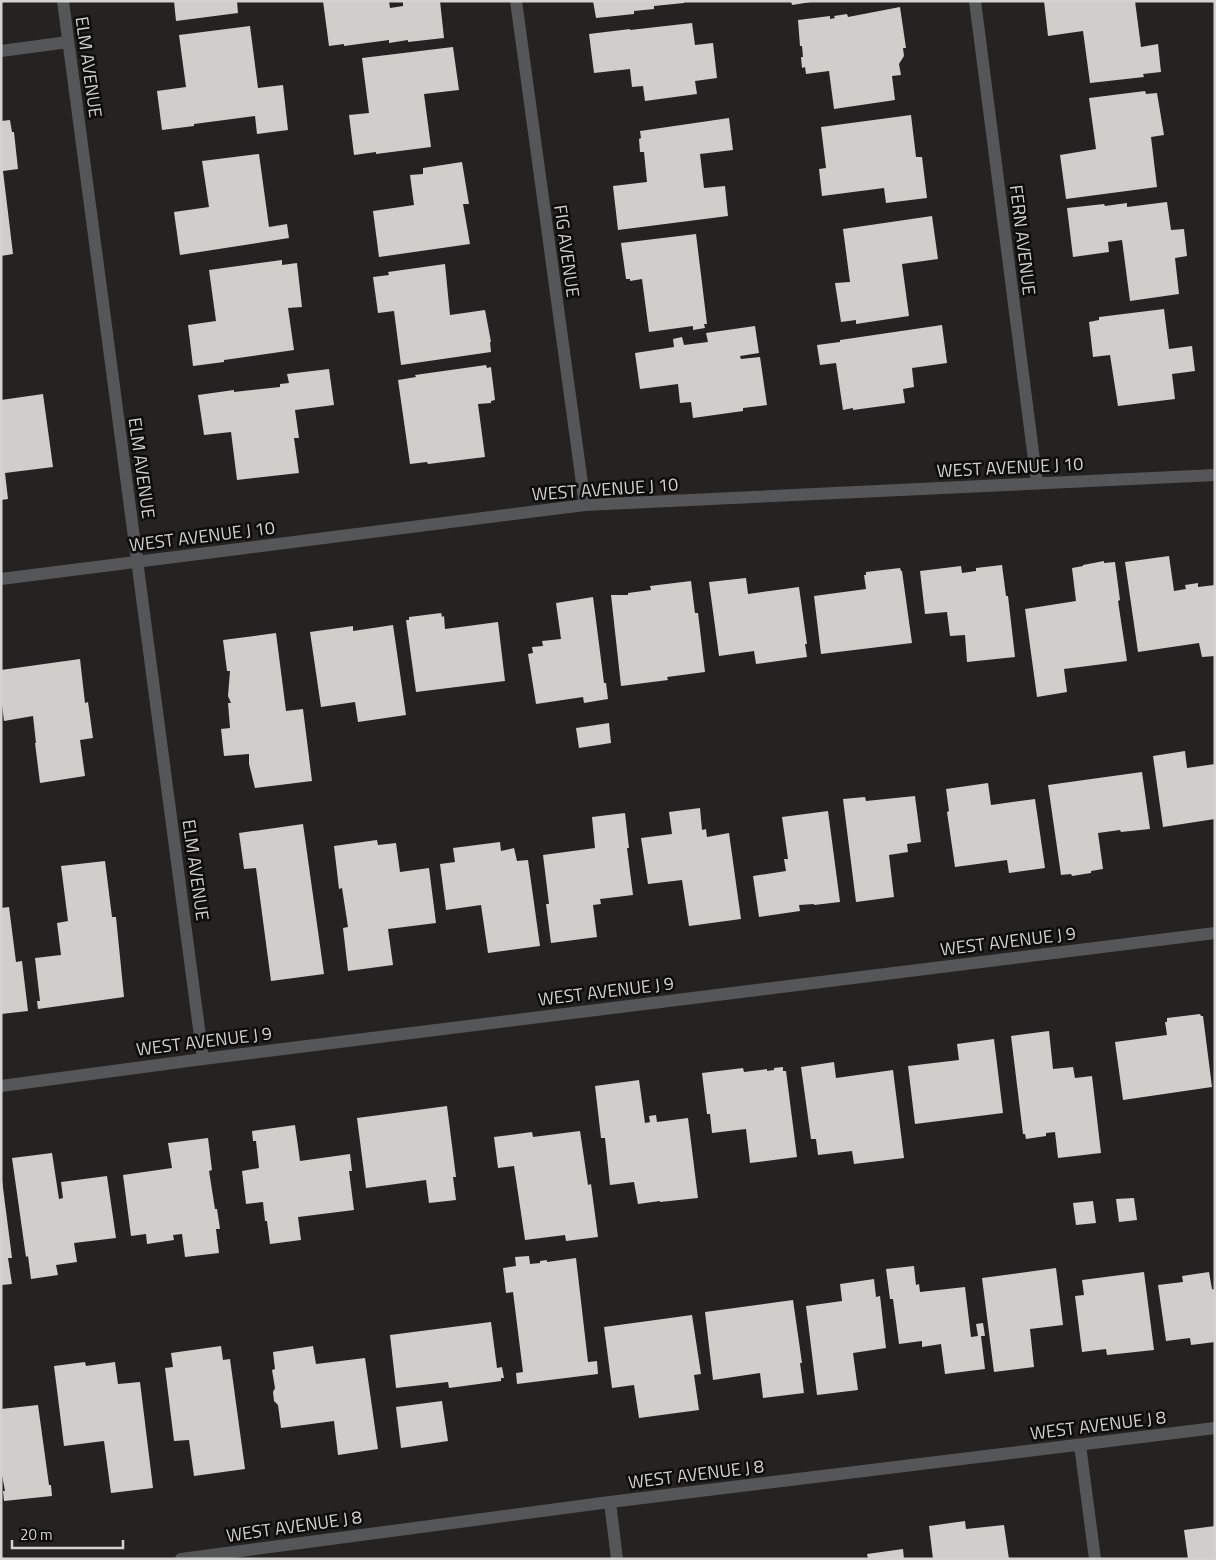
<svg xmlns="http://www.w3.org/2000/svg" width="1216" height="1560" font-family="'Titillium Web',sans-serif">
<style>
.building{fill:#d0cecb}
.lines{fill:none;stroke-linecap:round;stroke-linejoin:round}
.minor{stroke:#555657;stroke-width:12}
.labels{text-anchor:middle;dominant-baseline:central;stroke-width:5;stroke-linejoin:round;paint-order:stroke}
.street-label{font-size:18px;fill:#d2d2d0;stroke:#0d0d0c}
</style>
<rect width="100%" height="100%" fill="#252321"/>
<path class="building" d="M174,1H237L238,13L176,21Z
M323,1H389L390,8L403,6V1H440L444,38L408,42V40L389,43V40L344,46V44L329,46Z
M593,1H684V3L654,6V9L634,11V14L596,18Z
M791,1H810L811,2L792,5Z
M1044,1H1135L1141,47L1158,44L1161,72L1143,74L1144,77L1090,83L1083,31L1048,36Z
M900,7L906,48H903L904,56L899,64L901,75L892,76L895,100L834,109L829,71L806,74L805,67L802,68L801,57H803L802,46H800L798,20L830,16V19L835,18L834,16L847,14L848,17Z
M692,23L695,45L713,43L717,78L695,81L697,94L645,101L643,86L632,87L630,69L594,73L589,34L630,29V30Z
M250,26L258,88L283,85L288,130L257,134L255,116L194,124V126L162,130L157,91L186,87L179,35Z
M453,47L459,90L424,94L431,147L376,154V152L354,155L349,115L369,113L362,58Z
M1145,91L1146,94L1157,93L1164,135L1151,137L1157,187L1066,199L1060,155L1096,149L1089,98Z
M911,115L916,157H922L927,198L886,203L884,188L822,196L819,169L826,168L821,127Z
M729,118L733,150L700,154L704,188L725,186L728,216L618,230L613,186L647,182L644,152H640L639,139L641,138L640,131Z
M10,120L12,132H14L18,169L3,171L13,254L1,256V121Z
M259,154L269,227L287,224L289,238L180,255L174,212L209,207L202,161Z
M462,162L469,204H463L470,244L379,257L373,211L414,205L410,175L423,174V168Z
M1167,202L1171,230L1184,229L1187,256L1175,258L1179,294L1130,301L1122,240L1108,242L1109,252L1073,257L1067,208L1104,204L1105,206L1127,203V207Z
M932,216L938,259L902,264L909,316L856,324V320L841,322L835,283L850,282L843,229Z
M696,234L707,324H704L705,328L693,330V326L649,332L642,279L630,281V279H626L621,243Z
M282,260V265L297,263L302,307L288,308L294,350L224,360V362L193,366L188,325L216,321L209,270Z
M445,264L450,315L485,310L491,342H490L491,352L401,365L394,311L378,313L373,277L389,275L388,272Z
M1164,309L1169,349L1192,346L1195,371L1172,374L1175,399L1118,406L1110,355L1093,357L1089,322L1099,320V317Z
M942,325L947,363L912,368L914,387L903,389L905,403L853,410V408L843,410L836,363L820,365L817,345L840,342V340Z
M755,326L759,353L740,356L741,359L760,357L767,405L743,408V411L693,418L691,402L680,403L678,384L640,389L635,353L674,347L673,339L682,337L684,345L708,342L706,333Z
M486,365L487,368L491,367L495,400L491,401V403L478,404L485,457L428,464L427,462L410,464L398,380L416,377L415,375Z
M329,369L334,405L295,410L299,438H294L299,473L237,480L231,432L204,435L198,395L234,390V392L280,387V384L289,383L287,374Z
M43,394L53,467L5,473L8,499L1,500V400Z
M1169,556L1174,591L1186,589L1185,585L1198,583V587L1215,585V656L1202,657L1199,643L1138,652L1125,562Z
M1104,561V563L1115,562L1120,600L1118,601L1127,661L1064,669L1067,692L1037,697L1025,609L1076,601L1072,568L1083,566V565Z
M1002,565L1006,596H1008L1015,657L967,662L965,635L950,636L947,612L925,614L920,571L961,566L962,573L976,571V568Z
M900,568L901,571H902L912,643L821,654L814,596L866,589L864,575H866V572Z
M746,578L748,594L799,587L807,644H805L807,657L756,664L754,651L719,656L709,582Z
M691,581L695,613H698L705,672L667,677L668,680L621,686L611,595H628V593L651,590L650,586Z
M593,597L604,683H606L608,699L584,703L583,697L536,704L528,654L533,653L532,647L543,646L542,641L561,639L556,603Z
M441,613L442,617L444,616L445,629L498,622L505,681L416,692L406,620H409V617Z
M393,625L406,715L358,722L355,702L321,707L310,632L353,626V631Z
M276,633L286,711L303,709L312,781L255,788L249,764V754L224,756L221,729L230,728L228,703H231L228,696L230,671H227L223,640Z
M80,659L85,703L88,702L93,738L80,740L85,776L40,783L35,743H36L33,716L4,721L1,697V670Z
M609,723L611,743L579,748L576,728Z
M1185,751L1187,768L1215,764V819L1163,827L1153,756Z
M1142,772L1150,829L1121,832L1120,830L1098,833L1103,869L1091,871V873L1072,876L1071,874L1061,875L1048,785Z
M988,783L991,805L1035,799L1045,868L1009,873L1007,860L955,867L947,812L949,811L946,789Z
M915,796L921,842L907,844L908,852L889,855L894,897L856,902L843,799L865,797L866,801Z
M700,808L702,830L706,829L707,837L729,833L741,919L689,926L682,880L648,884L641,838L672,834L669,812Z
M828,811L840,902L814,905V904L799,905L800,911L759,917L753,876L786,871L784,859H788L782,817Z
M625,813L629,848H627L633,895L600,899L601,904L593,905L597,937L551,943L546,904H549L543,855L595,848L592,817Z
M303,824L324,974L271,981L256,868L244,869L239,833Z
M377,840L378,845L396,843L400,872L429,868L436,923L388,929L393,965L348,971L343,928L348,927L342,888L339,889L334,846Z
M500,842L501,851L514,848L517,861L528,860L540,946L488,953L481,905L446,910L440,864L455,862L453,848Z
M105,861L112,917H116L124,997L38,1009L37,1001H40L35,958L61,955L57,923L68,921L61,866Z
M9,907L16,962L22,961L28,1011L1,1014V908Z
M1200,1014L1201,1016H1203L1212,1087L1123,1100L1115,1042L1167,1035L1165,1022H1167V1018Z
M1049,1031L1053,1069L1073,1067L1075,1078L1092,1076L1101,1153L1058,1158L1055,1132L1046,1133V1136L1026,1139L1025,1134H1023L1011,1036Z
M994,1039L1003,1113L915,1124L908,1066L959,1060L957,1044Z
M834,1062L836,1078L893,1070L904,1158L854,1164L852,1151L818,1155L816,1139H811L801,1067Z
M783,1067V1071H786L797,1157L750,1163L746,1129L712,1133L710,1114H707L702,1073L743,1068L744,1072L767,1069V1071L774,1070V1068Z
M639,1080L645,1123L650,1122L649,1116L656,1115L657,1122L688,1118L698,1198L660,1202V1201L638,1204L634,1182L610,1185L605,1138H601L595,1086Z
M447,1106L456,1177H453L456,1200L429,1203L426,1180L366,1188L357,1118Z
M295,1125L300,1161L350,1154L352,1171H349L354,1210L298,1217L301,1240L270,1244L267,1221H265L263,1202L246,1204L242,1171L259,1168L256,1141H253L252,1131Z
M580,1131L588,1185L591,1184L598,1237L566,1241L565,1235L525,1240L514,1166L498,1168L494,1137L532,1132L533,1137Z
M208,1138L212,1170L209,1171L215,1209H217L220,1229H216L219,1253L185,1257L182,1234L173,1235L174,1240L147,1244L146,1234L131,1236L123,1175L172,1168L168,1143Z
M52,1153L59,1199L63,1198L61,1182L107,1176L116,1238L74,1243L77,1262L56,1265L58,1275L31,1279L28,1256L26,1257L12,1158Z
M1,1180H2L12,1258H8L12,1284L1,1285Z
M1134,1198L1137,1220L1119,1222L1116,1199Z
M1093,1201L1096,1223L1076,1225L1073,1203Z
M529,1256L530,1264L540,1263V1261L547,1260V1262L576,1258L588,1362L597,1361L598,1374L517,1384L516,1373L523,1372L513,1292L506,1293L503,1268L516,1266L515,1257Z
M914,1266L916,1285L919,1284L920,1292L965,1287L971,1337L978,1336L976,1324L983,1323L985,1336H981L985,1369L945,1374L941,1344L922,1347V1341L899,1344L893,1299H890L886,1269Z
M1056,1268L1063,1325L1030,1329L1034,1367L994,1372L982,1278Z
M1144,1272L1154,1350L1107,1355L1106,1349L1082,1352L1075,1296L1084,1295L1082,1280Z
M1209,1272L1212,1289L1215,1290V1342L1191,1345L1190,1338L1166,1341L1158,1285L1183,1282L1182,1276Z
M874,1279L876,1297L880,1296L886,1348L853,1353L858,1390L817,1395L806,1306L842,1301L840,1284Z
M793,1300L802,1363H800L804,1393L763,1398L760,1373L713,1380L705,1312Z
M692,1315L701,1374L694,1375L699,1410L639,1418L634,1385L612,1388L604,1327Z
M491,1322L497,1368L502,1367L504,1378H501V1381L449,1388L448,1382L396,1388L390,1335Z
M221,1346L223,1360L230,1359L245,1469L194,1476L189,1440L174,1441L165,1368L173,1367L171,1353Z
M313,1346L316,1364L365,1358L378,1449L338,1455L334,1421L281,1428L278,1405L274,1401L273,1392L275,1388L272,1370L275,1369L273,1352Z
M85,1362L86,1366L115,1362L118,1384L140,1382L153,1488L111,1493L104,1441L64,1446L54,1366Z
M442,1401L448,1441L401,1448L396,1407Z
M38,1405L49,1485H51L52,1496L4,1501L3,1491H5L1,1470V1409Z
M965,1521L966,1529L1004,1525L1009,1559H933L929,1526Z
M1215,1526V1559H1188L1184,1530Z
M903,1549L904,1559H868L867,1554Z"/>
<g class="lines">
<path class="minor" d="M63,1L203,1059
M516,1L585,505
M975,1L1037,483
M1,51L68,42
M1,579L585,505L1215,475
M1,1086L203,1059L1215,933
M1080,1445L1095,1559
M610,1502L617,1559
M181,1559L610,1502L1215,1428"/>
</g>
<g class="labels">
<g class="street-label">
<text transform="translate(89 67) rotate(82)">ELM AVENUE</text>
<text transform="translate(1023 240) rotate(83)">FERN AVENUE</text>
<text transform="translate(567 251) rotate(82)">FIG AVENUE</text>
<text transform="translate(1010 467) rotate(-3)">WEST AVENUE J 10</text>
<text transform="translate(142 468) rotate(82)">ELM AVENUE</text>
<text transform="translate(605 489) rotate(-4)">WEST AVENUE J 10</text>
<text transform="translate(202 536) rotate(-7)">WEST AVENUE J 10</text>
<text transform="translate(196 870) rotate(82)">ELM AVENUE</text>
<text transform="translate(1008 941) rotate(-7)">WEST AVENUE J 9</text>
<text transform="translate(606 991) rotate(-7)">WEST AVENUE J 9</text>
<text transform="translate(204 1041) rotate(-7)">WEST AVENUE J 9</text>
<text transform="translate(1098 1425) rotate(-7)">WEST AVENUE J 8</text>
<text transform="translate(696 1474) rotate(-7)">WEST AVENUE J 8</text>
<text transform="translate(294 1526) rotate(-8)">WEST AVENUE J 8</text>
</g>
</g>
<rect width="1216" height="1560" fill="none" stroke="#d2d2d0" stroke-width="5"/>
<path d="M12 1540v8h111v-8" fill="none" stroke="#d2d2d0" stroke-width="2.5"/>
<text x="20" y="1540" font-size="15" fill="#d2d2d0" stroke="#0d0d0c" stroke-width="4" paint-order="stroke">20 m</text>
</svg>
